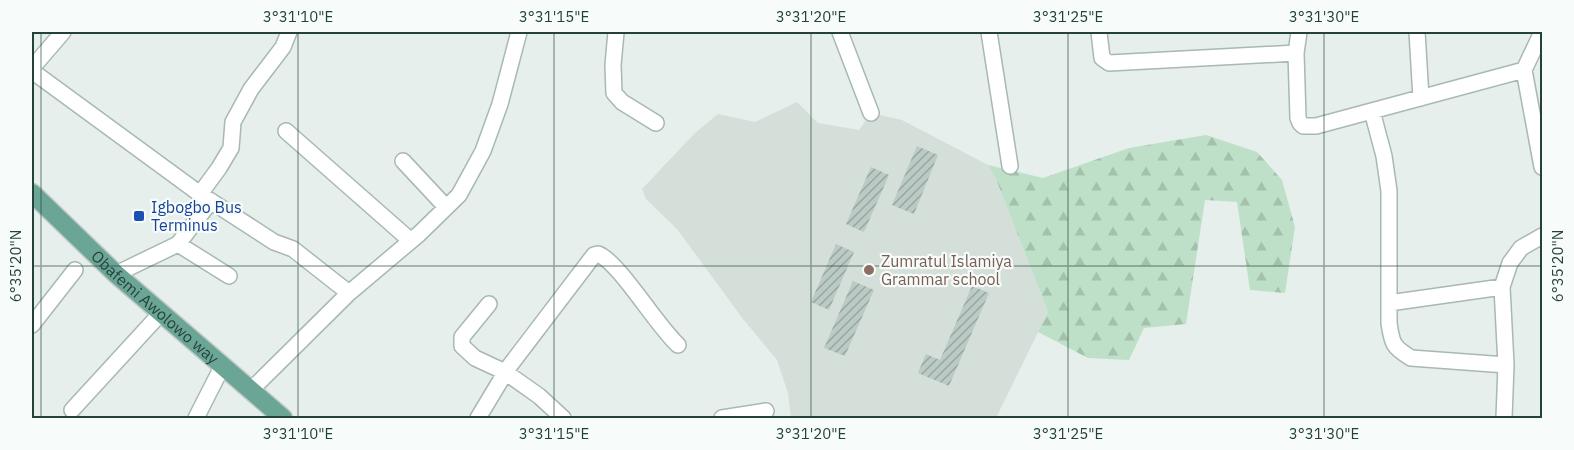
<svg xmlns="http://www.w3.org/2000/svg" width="1574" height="450" font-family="'IBM Plex Sans',sans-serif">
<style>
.built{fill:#d4dfda}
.forest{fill:url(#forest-firs)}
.building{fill:url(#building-hatch)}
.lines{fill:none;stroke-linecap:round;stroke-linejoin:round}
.minor-casing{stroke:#a8b8b2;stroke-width:18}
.major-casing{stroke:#c2cac8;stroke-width:21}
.minor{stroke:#fff;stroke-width:15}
.major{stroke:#6aa596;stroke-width:18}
.ticks{fill:none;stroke:#24423a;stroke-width:1.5;stroke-opacity:0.45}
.transit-dot{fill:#1a4fb4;stroke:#f7fbf9;stroke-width:2}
.education-dot{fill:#8d6e63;stroke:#f7fbf9;stroke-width:2}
.labels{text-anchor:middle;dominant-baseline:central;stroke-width:4.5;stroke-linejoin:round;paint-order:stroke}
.transit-label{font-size:16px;fill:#164399;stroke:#f7fbf9;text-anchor:start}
.education-label{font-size:16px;fill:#785e54;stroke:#f7fbf9;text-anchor:start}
.street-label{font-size:16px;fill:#24423a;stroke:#f7fbf9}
.neatline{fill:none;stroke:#24423a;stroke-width:2}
.ticks-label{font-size:15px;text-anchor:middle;fill:#24423a}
</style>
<defs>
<pattern id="forest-firs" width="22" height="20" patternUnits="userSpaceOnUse" patternTransform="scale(1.5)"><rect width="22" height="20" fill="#bfe0c8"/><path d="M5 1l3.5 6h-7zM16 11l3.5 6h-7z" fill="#a4c1ad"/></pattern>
<pattern id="building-hatch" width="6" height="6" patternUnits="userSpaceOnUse" patternTransform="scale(1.5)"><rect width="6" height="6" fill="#bbcac4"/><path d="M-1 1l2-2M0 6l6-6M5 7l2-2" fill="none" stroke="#98a6a0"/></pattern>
</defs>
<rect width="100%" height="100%" fill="#e6efeb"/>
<path class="built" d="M797,102L818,123L859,130L871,113L902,120L988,165L996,179L1048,312L996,418H791L788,393L777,360L743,319L677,229L646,199L642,189L695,133L718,114L755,122Z"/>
<path class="forest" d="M1206,135L1257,152L1282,180L1295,227L1285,293L1250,290L1237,202L1205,200L1186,324L1144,328L1129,360L1088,358L1038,332L1048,312L996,179L988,165L1043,178L1129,148Z"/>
<path class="building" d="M917,146L938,155L914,214L892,205Z
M871,167L889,175L864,232L846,224Z
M836,244L854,252L829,310L811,302Z
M853,281L874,290L845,356L824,348Z
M972,286L989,293L949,386L918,373L926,354L940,360Z"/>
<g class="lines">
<g class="minor-casing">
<path id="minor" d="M616,32L613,65L614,93L622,102L656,123
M840,32L871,113
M989,32L1010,166
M1099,32L1102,58L1109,63L1296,53
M1299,32L1296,53L1298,118L1300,123L1303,126H1316L1524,70
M1417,32L1421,98
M1542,32L1524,70L1542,167
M32,68L63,32
M32,71L200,194L274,242L293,249L349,293
M1372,111L1384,156L1389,191V323C1392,344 1393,347 1411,358L1506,365
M286,131L411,241
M403,161L445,206
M200,194L219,168L231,148L233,122L251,89L283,47L289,32
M178,244L229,276
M116,274L178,244L211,201
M1389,303L1502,287
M489,304L462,337V346L475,358L505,372L539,396L563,418
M32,325L75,270
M251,390L349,293L419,234L459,195L483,151L500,104L519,32
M72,410L161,313
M196,418L223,365
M478,418L508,368L594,255L598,254C619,262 656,325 678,345
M722,418L766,411
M1504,418L1506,365L1502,287L1510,263L1521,248L1542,236"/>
</g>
<g class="major-casing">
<g id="major">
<path id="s1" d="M32,193L116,274L283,418"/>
</g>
</g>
<use href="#minor" class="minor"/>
<use href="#major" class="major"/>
</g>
<path class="ticks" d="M41,32V418M298,32V418M554,32V418M811,32V418M1068,32V418M1324,32V418M32,266H1542"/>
<rect class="transit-dot" x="133" y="210" width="12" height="12" rx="3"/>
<circle class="education-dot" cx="869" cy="270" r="6"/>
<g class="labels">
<g class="transit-label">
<text x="151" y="207">Igbogbo Bus<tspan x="151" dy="18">Terminus</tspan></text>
</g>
<g class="education-label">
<text x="881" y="261">Zumratul Islamiya<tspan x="881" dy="18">Grammar school</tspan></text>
</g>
<g class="street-label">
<text stroke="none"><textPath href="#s1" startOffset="168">Obafemi Awolowo way</textPath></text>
</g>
</g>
<rect width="1574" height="450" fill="none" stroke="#f7fbf9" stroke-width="66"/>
<rect x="33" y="33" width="1508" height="384" class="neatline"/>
<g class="ticks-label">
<text x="298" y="22">3°31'10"E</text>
<text x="554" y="22">3°31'15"E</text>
<text x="811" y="22">3°31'20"E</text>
<text x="1068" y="22">3°31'25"E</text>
<text x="1324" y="22">3°31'30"E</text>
<text transform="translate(16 266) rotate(-90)" y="5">6°35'20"N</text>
<text transform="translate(1558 266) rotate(-90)" y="5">6°35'20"N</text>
<text x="298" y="439">3°31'10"E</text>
<text x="554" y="439">3°31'15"E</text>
<text x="811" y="439">3°31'20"E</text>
<text x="1068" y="439">3°31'25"E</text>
<text x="1324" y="439">3°31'30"E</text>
</g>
</svg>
